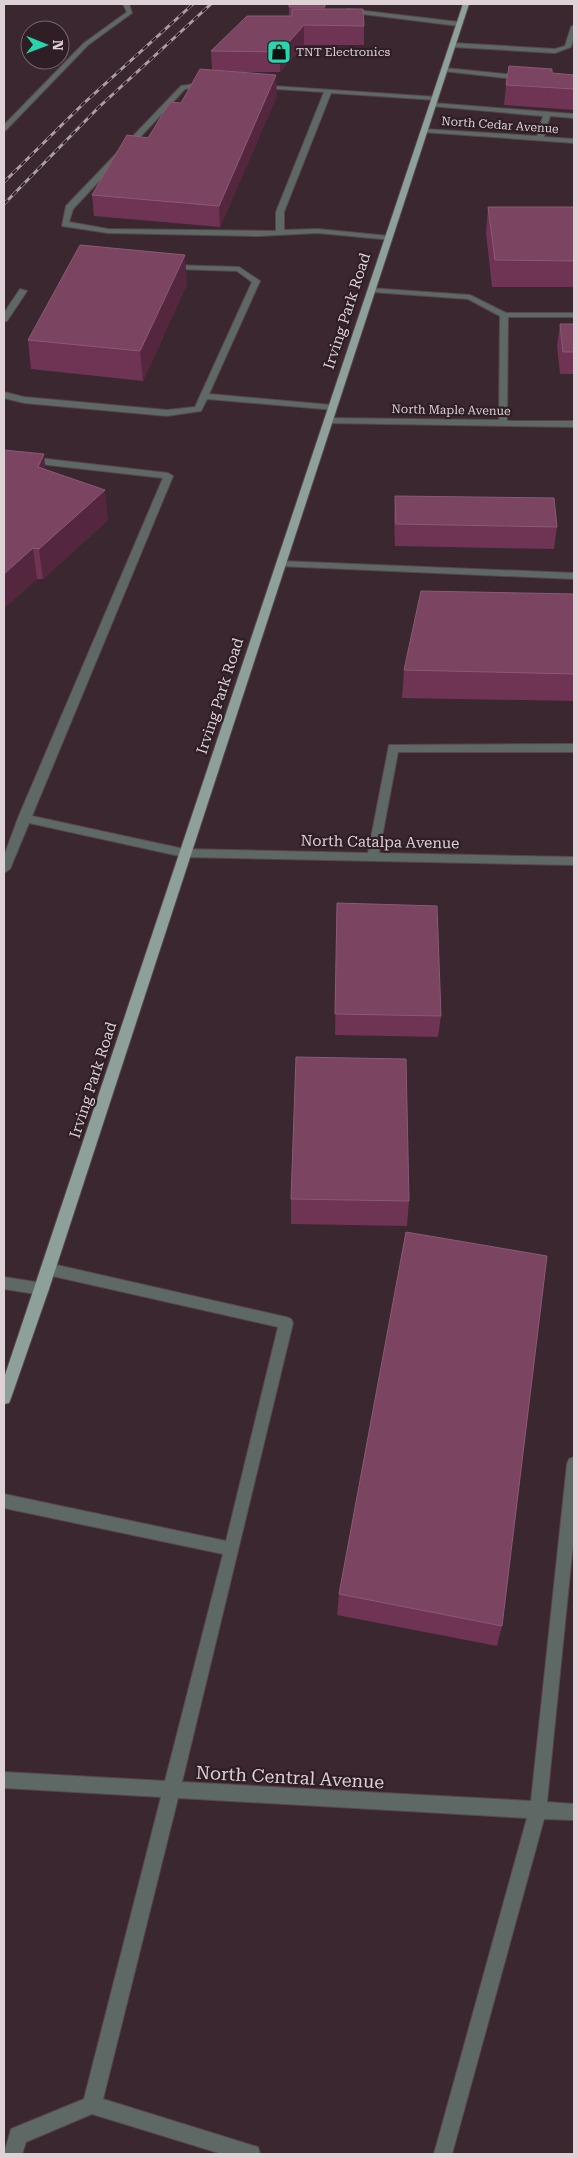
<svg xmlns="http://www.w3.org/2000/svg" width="578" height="2158" font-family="'Roboto Serif',serif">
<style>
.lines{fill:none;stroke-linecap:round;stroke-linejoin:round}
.minor-casing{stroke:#58464e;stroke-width:2}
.major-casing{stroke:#58464e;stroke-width:2}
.minor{fill:#5e6864;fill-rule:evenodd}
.major{fill:#8da19a;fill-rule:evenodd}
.rail-casing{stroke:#ac9ea5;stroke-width:3}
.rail{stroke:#2f1e26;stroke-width:2;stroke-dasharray:6;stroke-linecap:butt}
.wall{fill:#6f3353}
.shaded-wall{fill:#55273f}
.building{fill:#7b4461;stroke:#8b5a74}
.labels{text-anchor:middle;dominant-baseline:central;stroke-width:4.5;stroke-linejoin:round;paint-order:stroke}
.far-poi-label{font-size:12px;fill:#ded2d7;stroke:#2f1e26;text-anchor:start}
.far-street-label{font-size:12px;fill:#ded2d7;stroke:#2f1e26}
.street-label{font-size:15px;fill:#ded2d7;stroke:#2f1e26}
.near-street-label{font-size:18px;fill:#ded2d7;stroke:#2f1e26}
</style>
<rect width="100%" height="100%" fill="#3a2730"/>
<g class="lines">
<g class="minor-casing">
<path id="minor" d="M123,4H129L132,13L88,45L6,130L4,131V125L84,43L127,12Z
M348,9L459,22L462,24L459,26L346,12V10Z
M574,25V37L571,47L555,53L453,47L450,45L453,43L555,49L565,46L571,27Z
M445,68L524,76L527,78L524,80L443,71V69Z
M206,82L208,83V85L185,89L73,209L69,222L108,229L276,231V212L324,92L260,88L258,87V85L437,97V99L435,100L331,93L284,212V230L318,229L389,236H392V240L318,233L259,236L108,233L62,226L66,206L181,86Z
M433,103L574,114V118L550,116L544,137L574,139V143L422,132V130L424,129L537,136L543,116L431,106V104Z
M172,265L239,267L260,281L209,394L332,405L335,406V410L207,399L201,411L167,416L24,403L4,398V392L24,397L167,410L195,407L252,282L237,271L175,269H172Z
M369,288L470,295L506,313H574V317H508L507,421H574V427L325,423L324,421L328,418L499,420L500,316L468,299L372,292L368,290Z
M20,289L27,291L7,321H4V313Z
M4,454L168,473L173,476L32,816L184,849L368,853L389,745L574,744V752H398L379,853L574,857V865L184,857L29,823L10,869L4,873V856L18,818L163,478L4,460Z
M281,561L574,573V579L278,566L276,564Z
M48,1263L286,1317L291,1319L293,1323L182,1782L531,1801L567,1464L569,1459L574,1457V1534L547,1802L574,1804V1820L544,1819L452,2154H434L527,1818L178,1798L103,2099L251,2145L258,2147L260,2154H222L92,2114L26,2142L22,2154H4L11,2129L84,2099L161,1797L4,1788V1772L165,1781L223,1554L4,1508V1494L226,1541L278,1327L48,1275L43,1273L41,1269L43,1265Z
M4,1277L42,1283L47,1285L49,1289L47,1293L42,1295L4,1289Z"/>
</g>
<g class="major-casing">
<path id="major" d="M463,4H469L49,1289L11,1398L9,1403L4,1404V1378Z"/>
</g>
<use href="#minor" class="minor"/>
<use href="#major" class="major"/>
<g class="rail-casing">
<path id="rail" d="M4,182L83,104L193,4
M4,204L99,107L211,4"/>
</g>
<use href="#rail" class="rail"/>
</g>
<path class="wall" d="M289,4H325V9L364,26V45H304L280,72H230L277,96L220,227L94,216L92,195L212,70L211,51L289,16Z
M552,73L574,89V110L504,105L506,85Z
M488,207H574V287H492L486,233Z
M187,284L143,381L31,369L28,340Z
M560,324H574V374H560L557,346Z
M45,469L108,520L43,579H37L4,608Z
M395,496L557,527L554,549L395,546L394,519Z
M574,594V701L402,698L404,670Z
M337,925L441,1016L438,1037L335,1035Z
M291,1199L409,1201L407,1226L291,1224Z
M339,1594L502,1626L497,1646L337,1615Z"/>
<path class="shaded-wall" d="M304,25V45L280,72V52Z
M276,75L277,96L220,227L219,206Z
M185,255L187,284L143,381L140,351Z
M44,454L47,484L38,467Z
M105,490L108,520L43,579L39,549Z
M33,548L37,579L4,608V574Z"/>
<path class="building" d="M289,4H325V7H289Z
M292,9H363L364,26L304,25L280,52L211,51L247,16H292Z
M509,66L552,69V73L574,75V89L506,85Z
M200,69L276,75L219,206L92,195L127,135L148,138L170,102L181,103Z
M488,207H574V261L495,260Z
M80,245L185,255L140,351L28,340Z
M560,324H574V352H563Z
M4,450L44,454L38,467L105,490L39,549L33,548L4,574Z
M395,496L554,498L557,527L396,524Z
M421,591L574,594V674L404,670Z
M337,903L437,906L441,1016L335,1014Z
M296,1057L406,1059L409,1201L291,1199Z
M406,1232L547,1256L502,1626L339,1594Z"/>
<defs>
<g id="shop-square" transform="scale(1.25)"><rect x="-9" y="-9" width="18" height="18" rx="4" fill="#29d5ac" stroke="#2f1e26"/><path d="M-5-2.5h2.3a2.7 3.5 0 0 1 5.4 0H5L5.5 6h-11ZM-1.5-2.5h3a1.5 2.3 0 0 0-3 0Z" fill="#111"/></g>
</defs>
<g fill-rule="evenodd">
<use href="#shop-square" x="279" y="52"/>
</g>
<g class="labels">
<g class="far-poi-label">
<text x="296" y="52">TNT Electronics</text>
</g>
<g class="far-street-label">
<text transform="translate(500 125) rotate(4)">North Cedar Avenue</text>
<text transform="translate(451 410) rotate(1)">North Maple Avenue</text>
</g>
<g class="street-label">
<text transform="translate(347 311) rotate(-72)">Irving Park Road</text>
<text transform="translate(220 696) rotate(-72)">Irving Park Road</text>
<text transform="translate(380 842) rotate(1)">North Catalpa Avenue</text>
<text transform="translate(93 1080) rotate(-72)">Irving Park Road</text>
</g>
<g class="near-street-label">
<text transform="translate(290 1777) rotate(3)">North Central Avenue</text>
</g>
</g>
<rect width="578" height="2158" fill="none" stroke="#ded2d7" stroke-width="10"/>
<g transform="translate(45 45) rotate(91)"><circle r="24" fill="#2f1e26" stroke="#75666d"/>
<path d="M0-4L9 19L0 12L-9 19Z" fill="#29d5ac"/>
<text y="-8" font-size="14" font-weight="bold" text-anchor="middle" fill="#ded2d7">N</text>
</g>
</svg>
